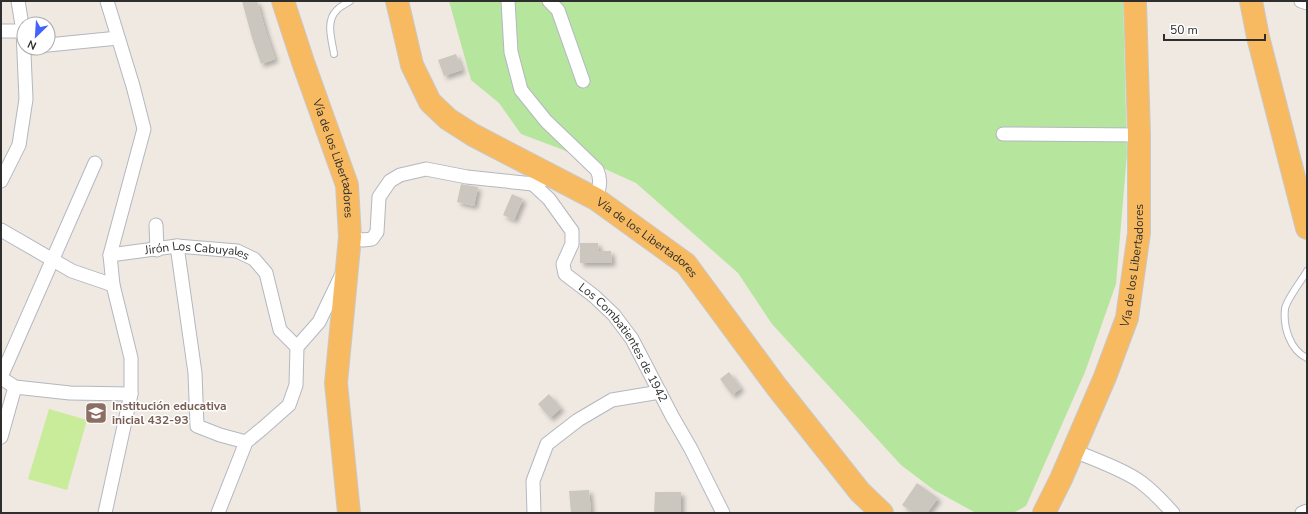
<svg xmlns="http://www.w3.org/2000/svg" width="1308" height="514" font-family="'Nunito Sans',sans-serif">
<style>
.green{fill:#b6e59e}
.pitch{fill:#c9ec9a}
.building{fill:#cbc7bf;filter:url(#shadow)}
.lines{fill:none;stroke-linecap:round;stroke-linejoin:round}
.service-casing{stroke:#b4b7c1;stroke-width:8}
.minor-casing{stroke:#b4b7c1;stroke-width:15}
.trunk-casing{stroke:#c9c9c9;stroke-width:24}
.service{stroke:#fff;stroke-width:6}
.minor{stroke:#fff;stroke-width:13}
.trunk{stroke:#f8ba60;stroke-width:22}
.labels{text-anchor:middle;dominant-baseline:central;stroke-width:3;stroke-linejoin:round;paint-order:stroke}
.street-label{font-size:12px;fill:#2e2e2e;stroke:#fff}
.education-label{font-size:12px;font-weight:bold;fill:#785e54;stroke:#fff;text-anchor:start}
</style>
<defs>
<filter id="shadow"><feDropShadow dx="3.5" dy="3.5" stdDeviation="2" flood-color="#0004"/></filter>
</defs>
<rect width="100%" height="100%" fill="#efe9e1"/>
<path class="green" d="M449,1H1123L1127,154L1116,284L1085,372L1026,506L1013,513H976L934,490L901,465L772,324L738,273L636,183L561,149L521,134L499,103L471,80Z"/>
<path class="pitch" d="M49,409L87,420L67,490L28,479Z"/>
<path class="building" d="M242,1H257L266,33L275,59L261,64L252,38Z
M456,54L462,70L444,76L438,60Z
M461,184L478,187L474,206L457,202Z
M512,194L523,199L514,220L503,215Z
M580,243H598L599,251H611L612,263H580Z
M729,372L741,388L732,395L720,379Z
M549,394L561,408L550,418L538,404Z
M917,483L938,498L927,513H914L902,505Z
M589,490L591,512L571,513L569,491Z
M655,492H681V513H654Z"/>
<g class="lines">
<g class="service-casing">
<path id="service" d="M334,54C332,40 325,21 337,10C340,6 346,4 350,1
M1307,271C1302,280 1286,300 1285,309C1283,327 1290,350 1307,358"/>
</g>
<g class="minor-casing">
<g id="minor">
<path d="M508,1L511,52L521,90L546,121L597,170C602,181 599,188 596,199"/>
<path d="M549,1L558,10L583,81"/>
<path d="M1301,1L1307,3"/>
<path d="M1,31H23"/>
<path d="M48,45L118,38"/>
<path d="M1003,134L1139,135"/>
<path d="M1,181L19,145L26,99L23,31L18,1"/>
<path id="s1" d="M533,184L549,199L572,231V244L563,264L565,274L594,296L614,315L632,339L672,416L691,449L723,513"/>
<path d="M156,225L157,250"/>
<path d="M1,230L72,271L113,285"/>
<path d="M350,237L363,240L372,239L377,232L379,197L390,181L400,175L426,169L467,177L533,184L541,181"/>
<path d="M177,246L195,373L197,426L220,435L246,442"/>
<path id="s2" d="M110,255L177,246L237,251L254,259L266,273L280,330L297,347"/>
<path d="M1,377L95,163"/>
<path d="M1,378L15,387L70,393L131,394"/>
<path d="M1,437L15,387"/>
<path d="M1072,450C1093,459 1125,470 1142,483C1154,492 1163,502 1173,513"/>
<path d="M105,513L131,394V358L113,285L110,255L144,129L133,86L107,1"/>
<path d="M218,513L246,442L263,428L289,405L296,385L297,347L319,322L342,274"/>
<path d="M534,513L533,481L547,444L578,420L612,400L660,392"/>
<path d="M1302,513L1307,511"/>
</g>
</g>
<g class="trunk-casing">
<g id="trunk">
<path id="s3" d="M283,1L303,62L347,185L350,237L336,383L349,513"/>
<path id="s4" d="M397,1L412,65L430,102L448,119L473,135L596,199L686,264L776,386L860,492L882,513"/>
<path d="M1251,1L1258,37L1307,228"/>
<path id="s5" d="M1044,513L1061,479L1105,377L1127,318L1139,233V135L1135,1"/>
</g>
</g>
<use href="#service" class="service"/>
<use href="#minor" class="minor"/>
<use href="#trunk" class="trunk"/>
</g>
<defs>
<g id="school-square" transform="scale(1.15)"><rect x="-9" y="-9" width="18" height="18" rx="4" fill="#8d6e63" stroke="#fff"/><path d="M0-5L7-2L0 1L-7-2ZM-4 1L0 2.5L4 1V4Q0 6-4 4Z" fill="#fff"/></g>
</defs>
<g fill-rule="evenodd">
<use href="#school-square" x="96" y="413"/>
</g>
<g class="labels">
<g class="street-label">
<text stroke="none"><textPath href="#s3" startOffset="166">Vía de los Libertadores</textPath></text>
<text stroke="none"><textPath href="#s4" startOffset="364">Vía de los Libertadores</textPath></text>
<text stroke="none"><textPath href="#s2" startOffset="88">Jirón Los Cabuyales</textPath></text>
<text stroke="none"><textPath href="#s5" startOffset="265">Vía de los Libertadores</textPath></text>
<text stroke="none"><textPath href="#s1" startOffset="198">Los Combatientes de 1942</textPath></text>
</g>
<g class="education-label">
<text x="112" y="406">Institución educativa<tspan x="112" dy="14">inicial 432-93</tspan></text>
</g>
</g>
<rect width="1308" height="514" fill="none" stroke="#2e2e2e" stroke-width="4"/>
<g transform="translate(36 36) rotate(205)"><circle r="19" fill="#ffffff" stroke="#ababab"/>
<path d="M0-3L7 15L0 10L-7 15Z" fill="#4264fb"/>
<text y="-6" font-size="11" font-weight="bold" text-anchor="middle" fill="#2e2e2e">N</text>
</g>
<path d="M1164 34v6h101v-6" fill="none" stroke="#2e2e2e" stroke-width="2"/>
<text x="1170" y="34" font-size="12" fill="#2e2e2e" stroke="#ffffff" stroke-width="3" paint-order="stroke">50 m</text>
</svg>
